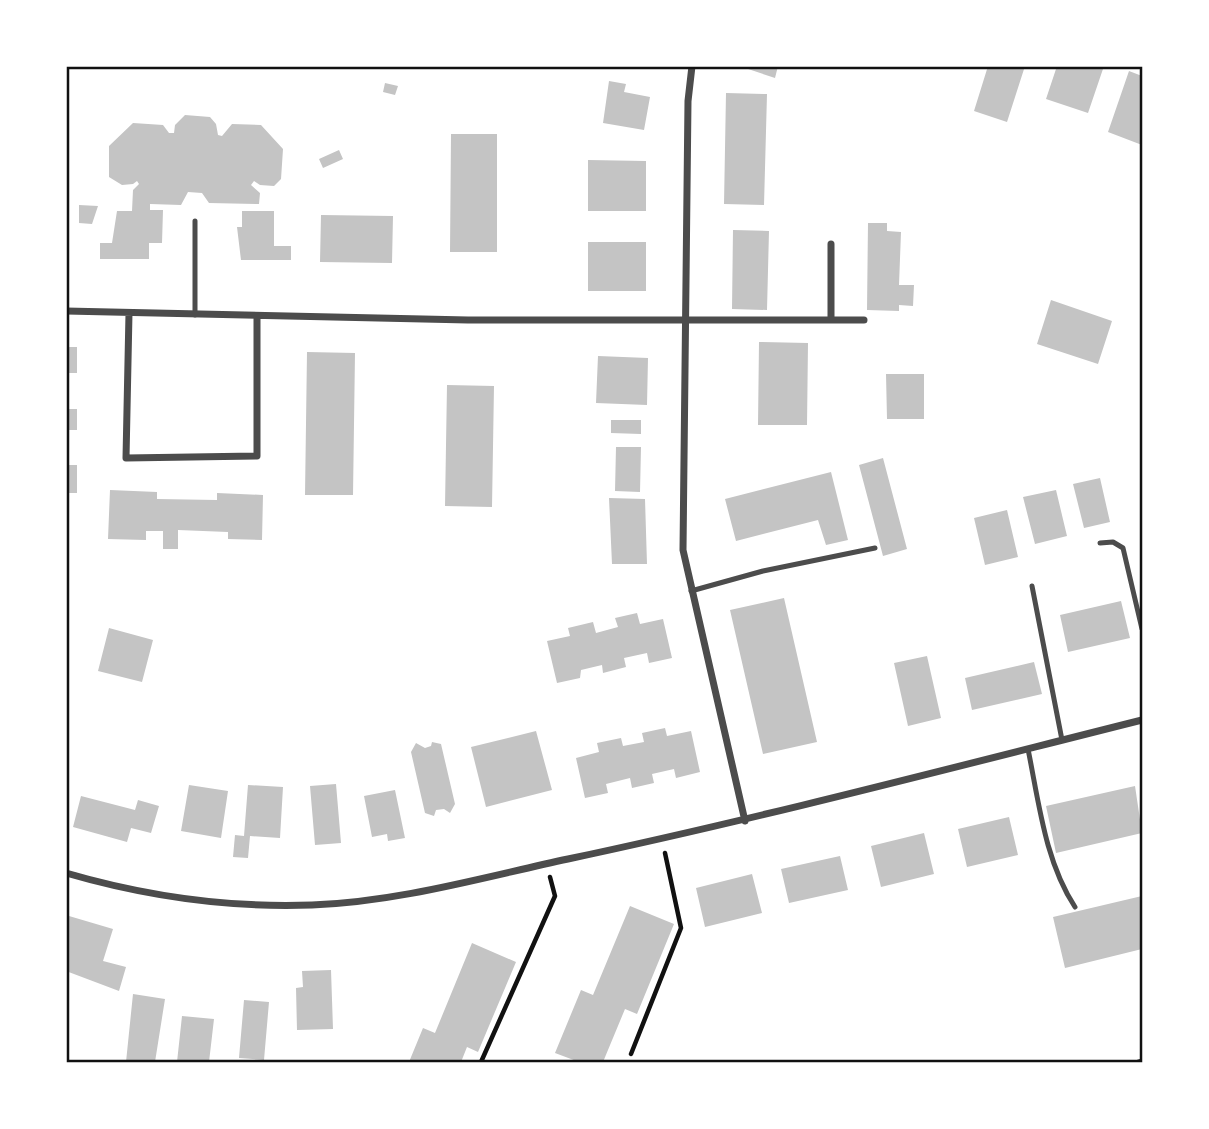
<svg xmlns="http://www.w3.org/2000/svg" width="1209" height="1129" font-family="'Noto Sans',sans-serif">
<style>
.building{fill:#c4c4c4}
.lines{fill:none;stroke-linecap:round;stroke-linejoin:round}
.path{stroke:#111;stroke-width:4.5}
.service{stroke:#4c4c4c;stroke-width:5}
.minor{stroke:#4c4c4c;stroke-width:7}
.neatline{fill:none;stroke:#111;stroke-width:2.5}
</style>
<rect width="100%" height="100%" fill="#fff"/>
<path class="building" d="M739,66H778L775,78Z
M988,66H1025L1007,122L974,111Z
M1057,66H1104L1088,113L1046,99Z
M1129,71L1142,76V145L1108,132Z
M609,81L626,84L624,92L650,97L644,130L603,123Z
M385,83L398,86L395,95L383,92Z
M726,93L767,94L764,205L724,204Z
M185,115L210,117L216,124L218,135L222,136L232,124L261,125L283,149L281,179L274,186L260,185L254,181L251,185L260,193L259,204L209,203L202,193L188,192L181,205L150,204V210H163L162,243H149V259H100V243H112L117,211H132L133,190L139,184L137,181L133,184L122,185L109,177V146L133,123L163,125L169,133H174L175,125Z
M451,134H497V252H450Z
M339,150L343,159L323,168L319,159Z
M588,160L646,161V211H588Z
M79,205L98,206L92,224L79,223Z
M242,211H274V246H291V260H241L237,227H242Z
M321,215L393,216L392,263L320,262Z
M868,223H887V231L901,232L899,285H914L913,306L899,305V311L867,310Z
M733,230L769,231L767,310L732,309Z
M588,242H646V291H588Z
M1051,300L1112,321L1098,364L1037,344Z
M759,342L808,343L807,425H758Z
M66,347H77V373H69V409H77V430H66Z
M307,352L355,353L353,495H305Z
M598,356L648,358L647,405L596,403Z
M886,374H924V419H887Z
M447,385L494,386L492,507L445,506Z
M611,420H641V434L611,433Z
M616,447H641L640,492L615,491Z
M883,458L907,549L883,556L859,465Z
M66,465H77V493H66Z
M831,472L848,540L826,545L818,520L736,541L725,499Z
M1100,478L1110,522L1084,528L1073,484Z
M110,490L157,492V499L217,500V493L263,495L262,540L228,539V532L178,530V549H163V531H146V540L108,539Z
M1056,490L1067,536L1035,544L1023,497Z
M609,498L645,499L647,564H612Z
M1007,510L1018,557L985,565L974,518Z
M784,598L817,742L763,754L730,610Z
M1121,601L1130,638L1068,652L1060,615Z
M637,613L640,624L663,619L672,658L649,663L647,653L624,658L626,667L603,673L602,665L581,670L580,678L557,683L547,641L570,636L568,628L593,622L596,633L618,627L615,618Z
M109,628L153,640L142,682L98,671Z
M927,656L941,718L908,726L894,663Z
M1034,662L1042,694L972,710L965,678Z
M665,728L667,736L691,731L700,772L676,778L674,769L652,774L654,783L632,788L630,778L606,784L608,793L585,798L576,758L599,752L597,743L621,738L623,746L644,742L642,733Z
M536,731L552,790L486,807L471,747Z
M432,742L441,744L455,804L450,813L444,809L436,810L434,816L425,813L411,752L416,743L425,748L431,746Z
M336,784L341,843L315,845L310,786Z
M189,785L228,791L221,838L181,831Z
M248,785L283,787L280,838L250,836L248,858L233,857L235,835L244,836Z
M1135,786L1142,833L1056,853L1046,806Z
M395,790L405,838L388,841L387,834L372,837L364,796Z
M81,796L135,810L138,800L159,806L151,833L131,828L127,842L73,827Z
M1009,817L1018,855L967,867L958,829Z
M924,833L934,874L881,887L871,846Z
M840,856L848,890L789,903L781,869Z
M752,874L762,913L705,927L696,888Z
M1142,896V949L1065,968L1053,917Z
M630,906L674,924L637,1014L625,1009L603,1062H579L555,1053L581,990L593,995Z
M69,916L113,929L103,961L126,967L119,991L66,971Z
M472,943L516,962L478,1052L467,1047L461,1062H409L423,1028L435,1033Z
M331,970L333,1029L297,1030L296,988L303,987L302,971Z
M133,994L165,999L155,1062H126Z
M244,1000L269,1002L264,1060L239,1058Z
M182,1016L214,1019L209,1062H177Z"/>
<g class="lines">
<path class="path" d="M631,1054L681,928L665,853
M481,1062L555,896L550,877
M1138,1062L1142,1061"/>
<path class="service" d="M195,221V315
M1100,543L1113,542L1123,548L1142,629
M1032,586L1062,740
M691,591L763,571L875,548
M1028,749C1039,803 1045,861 1075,907"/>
<path class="minor" d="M692,66L688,101L683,550L745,821
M66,311L468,320H864
M129,313L126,458L257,456V318
M831,320V244
M66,873C145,896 230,908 312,905C398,902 484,877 568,859C761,818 951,768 1142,720"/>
</g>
<rect width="1209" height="1129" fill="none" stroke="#ffffff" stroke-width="136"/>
<rect x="68" y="68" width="1073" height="993" class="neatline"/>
</svg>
